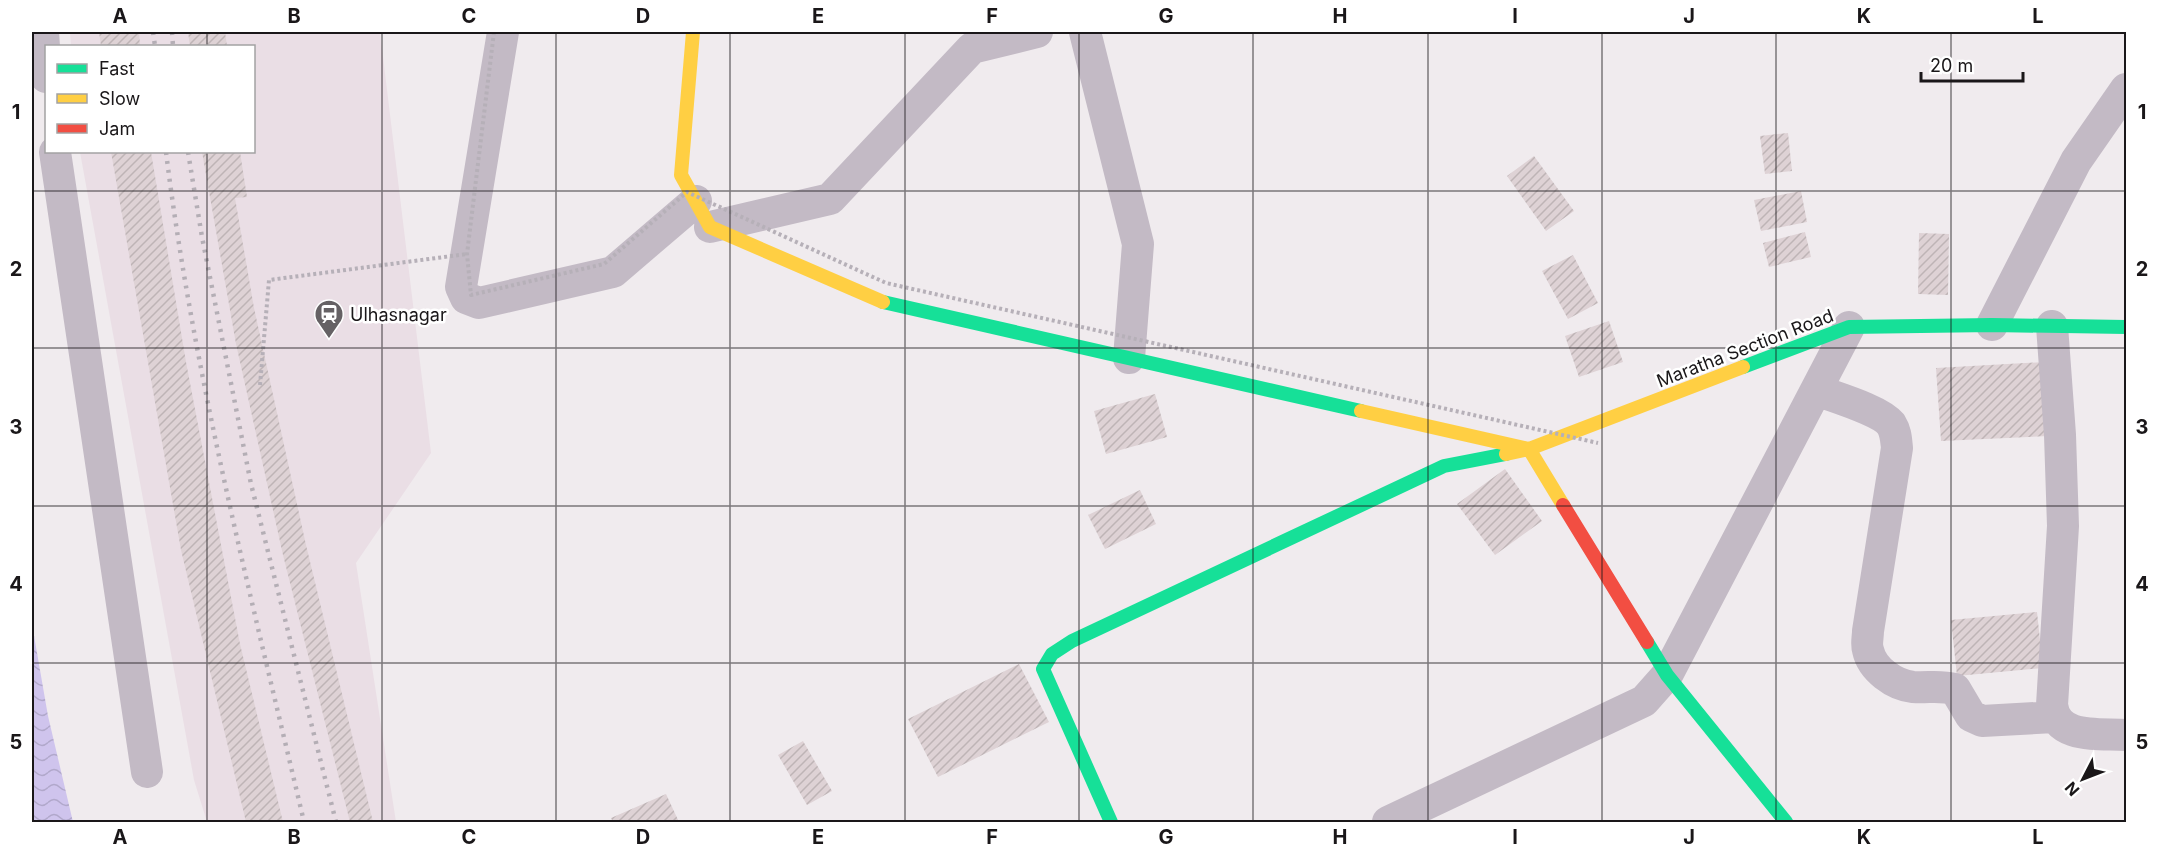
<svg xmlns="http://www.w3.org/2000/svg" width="2158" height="854" font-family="Inter,sans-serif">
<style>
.built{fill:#eadee5}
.water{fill:url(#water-waves)}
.building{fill:url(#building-hatch)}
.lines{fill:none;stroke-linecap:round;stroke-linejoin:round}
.street{stroke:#c3bac5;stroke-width:32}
.fast{stroke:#16e098;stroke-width:14}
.slow{stroke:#ffcf43;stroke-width:14}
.jam{stroke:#f24e42;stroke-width:14}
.rail{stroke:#b4aeb5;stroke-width:4.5;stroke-dasharray:3 6;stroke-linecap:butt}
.path-bridge{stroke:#b6b0b8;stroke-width:4;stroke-dasharray:3 3;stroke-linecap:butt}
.grid{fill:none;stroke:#1a1719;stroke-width:1.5;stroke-opacity:0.55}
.labels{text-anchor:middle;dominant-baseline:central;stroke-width:5;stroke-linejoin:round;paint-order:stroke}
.poi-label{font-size:18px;fill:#1a1719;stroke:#fff;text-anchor:start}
.street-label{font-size:18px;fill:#1a1719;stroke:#fff}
.neatline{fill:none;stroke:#1a1719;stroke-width:2}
.grid-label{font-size:20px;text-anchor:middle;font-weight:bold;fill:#1a1719}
</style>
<defs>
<pattern id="water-waves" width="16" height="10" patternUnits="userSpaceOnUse" patternTransform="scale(1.5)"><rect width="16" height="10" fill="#cfc4ed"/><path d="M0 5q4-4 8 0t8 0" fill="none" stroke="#b1a8cb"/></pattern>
<pattern id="building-hatch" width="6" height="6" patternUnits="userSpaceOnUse" patternTransform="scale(1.5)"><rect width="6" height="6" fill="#ded2d5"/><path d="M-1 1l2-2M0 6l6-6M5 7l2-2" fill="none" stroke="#beb4b6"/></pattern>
</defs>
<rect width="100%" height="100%" fill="#f0ebee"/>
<path class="built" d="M70,32H380L431,453L356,563L396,822H207L194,780L80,152H254V46H71Z"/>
<path class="water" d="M32,624L48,716L73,822H32Z"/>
<path class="building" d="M99,32H139L140,46H101Z
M188,32H225L227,46H190Z
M1788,133L1792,171L1765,174L1760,136Z
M111,152H151L186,362L240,644L283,822H246L181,550Z
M202,152H240L247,197L235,198L254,308L306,545L373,822H350L283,555L236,344Z
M1534,156L1574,211L1546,231L1507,176Z
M1801,191L1807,222L1761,231L1754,200Z
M1805,232L1811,257L1769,267L1763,243Z
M1919,233L1949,234L1948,295L1918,294Z
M1573,255L1598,303L1568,319L1542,271Z
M1609,321L1623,362L1579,377L1565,336Z
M2045,362L2049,436L1941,441L1936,368Z
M1155,394L1167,437L1106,454L1094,411Z
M1505,469L1542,521L1495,555L1457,504Z
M1140,490L1156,524L1105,549L1088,515Z
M2037,612L2043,668L1957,676L1951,620Z
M1019,664L1049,722L938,777L908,719Z
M803,741L832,791L807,805L778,755Z
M666,794L679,822H613L611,818Z"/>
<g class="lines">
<path class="street" d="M43,32L46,77
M503,32L461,287L466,298L479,303L613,272L696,201
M1085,32L1138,244L1129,358
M55,152L147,772
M710,227L830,199L972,48L1037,32
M1992,325L2076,161L2126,89
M2052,326L2060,435L2063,526L2052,705C2057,740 2098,733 2126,735
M1816,390C1834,397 1880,410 1891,424C1896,432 1896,439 1897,448L1868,631C1868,637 1866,644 1868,650C1872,669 1894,685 1913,687C1929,688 1939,685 1955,689L1971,716L1982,721L2054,717
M1388,822L1644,701L1667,675L1849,327"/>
<path class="fast" d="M883,302L1361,411
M1743,367L1849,327L1992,325L2126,327
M1647,642L1667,675L1786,822
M1111,822L1043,669L1052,654L1072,641L1444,466L1506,454"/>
<path class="slow" d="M693,32L681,175L710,227L883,302
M1361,411L1529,449L1563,505
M1506,454L1529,449L1743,367"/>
<path class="jam" d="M1563,505L1647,642"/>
<path class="rail" d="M153,32L155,46
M172,32L173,46
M166,152C194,378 252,600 304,822
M188,152L202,237L251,484L336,822"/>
<path class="path-bridge" d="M494,32L467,254L471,295L604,264L687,192L886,283L1598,443
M260,385L269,280L467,254"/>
</g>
<path class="grid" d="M207,32V46M382,32V822M556,32V822M730,32V822M905,32V822M1079,32V822M1253,32V822M1428,32V822M1602,32V822M1776,32V822M1951,32V822M207,152V822M32,191H2126M32,348H2126M32,506H2126M32,663H2126"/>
<defs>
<g id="station-pin" transform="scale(1.5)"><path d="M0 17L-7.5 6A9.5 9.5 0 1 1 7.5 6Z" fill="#656164" stroke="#fff"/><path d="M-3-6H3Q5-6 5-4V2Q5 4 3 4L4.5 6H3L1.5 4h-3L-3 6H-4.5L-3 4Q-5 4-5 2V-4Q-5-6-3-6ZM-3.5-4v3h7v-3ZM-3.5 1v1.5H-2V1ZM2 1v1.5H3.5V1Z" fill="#fff"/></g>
</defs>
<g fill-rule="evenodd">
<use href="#station-pin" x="329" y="314"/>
</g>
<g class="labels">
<g class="poi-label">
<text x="350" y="314">Ulhasnagar</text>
</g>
<g class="street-label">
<text transform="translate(1745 348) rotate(-21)">Maratha Section Road</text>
</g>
</g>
<rect width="2158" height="854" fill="none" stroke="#ffffff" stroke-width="66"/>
<rect x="45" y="45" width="210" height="108" fill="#ffffff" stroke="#a3a2a3" stroke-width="1.5"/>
<rect x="57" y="64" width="30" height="9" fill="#16e098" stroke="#a3a2a3" stroke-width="1.5"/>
<text x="99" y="75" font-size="18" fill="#1a1719">Fast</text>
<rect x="57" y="94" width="30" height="9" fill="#ffcf43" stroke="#a3a2a3" stroke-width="1.5"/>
<text x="99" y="105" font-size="18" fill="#1a1719">Slow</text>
<rect x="57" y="124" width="30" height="9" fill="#f24e42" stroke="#a3a2a3" stroke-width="1.5"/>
<text x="99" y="135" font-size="18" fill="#1a1719">Jam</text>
<g transform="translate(2083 779) rotate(228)" stroke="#ffffff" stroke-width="4.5" paint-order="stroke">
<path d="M0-4.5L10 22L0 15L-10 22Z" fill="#1a1719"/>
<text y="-9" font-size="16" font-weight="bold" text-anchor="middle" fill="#1a1719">N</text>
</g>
<path d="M1921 72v9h102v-9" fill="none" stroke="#1a1719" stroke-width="3"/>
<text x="1930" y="72" font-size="18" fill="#1a1719" stroke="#ffffff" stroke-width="4.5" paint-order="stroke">20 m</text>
<rect x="33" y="33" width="2092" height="788" class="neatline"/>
<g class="grid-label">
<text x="120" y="23">A</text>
<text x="294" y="23">B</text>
<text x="469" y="23">C</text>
<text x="643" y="23">D</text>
<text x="818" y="23">E</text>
<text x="992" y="23">F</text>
<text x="1166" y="23">G</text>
<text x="1340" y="23">H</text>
<text x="1515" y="23">I</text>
<text x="1689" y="23">J</text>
<text x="1864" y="23">K</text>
<text x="2038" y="23">L</text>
<text x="16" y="119">1</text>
<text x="2142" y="119">1</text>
<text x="16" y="276">2</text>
<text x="2142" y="276">2</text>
<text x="16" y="434">3</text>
<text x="2142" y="434">3</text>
<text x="16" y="591">4</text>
<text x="2142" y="591">4</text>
<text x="16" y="749">5</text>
<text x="2142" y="749">5</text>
<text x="120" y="844">A</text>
<text x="294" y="844">B</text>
<text x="469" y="844">C</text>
<text x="643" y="844">D</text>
<text x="818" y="844">E</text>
<text x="992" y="844">F</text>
<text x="1166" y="844">G</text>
<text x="1340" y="844">H</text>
<text x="1515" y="844">I</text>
<text x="1689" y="844">J</text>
<text x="1864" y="844">K</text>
<text x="2038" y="844">L</text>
</g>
</svg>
